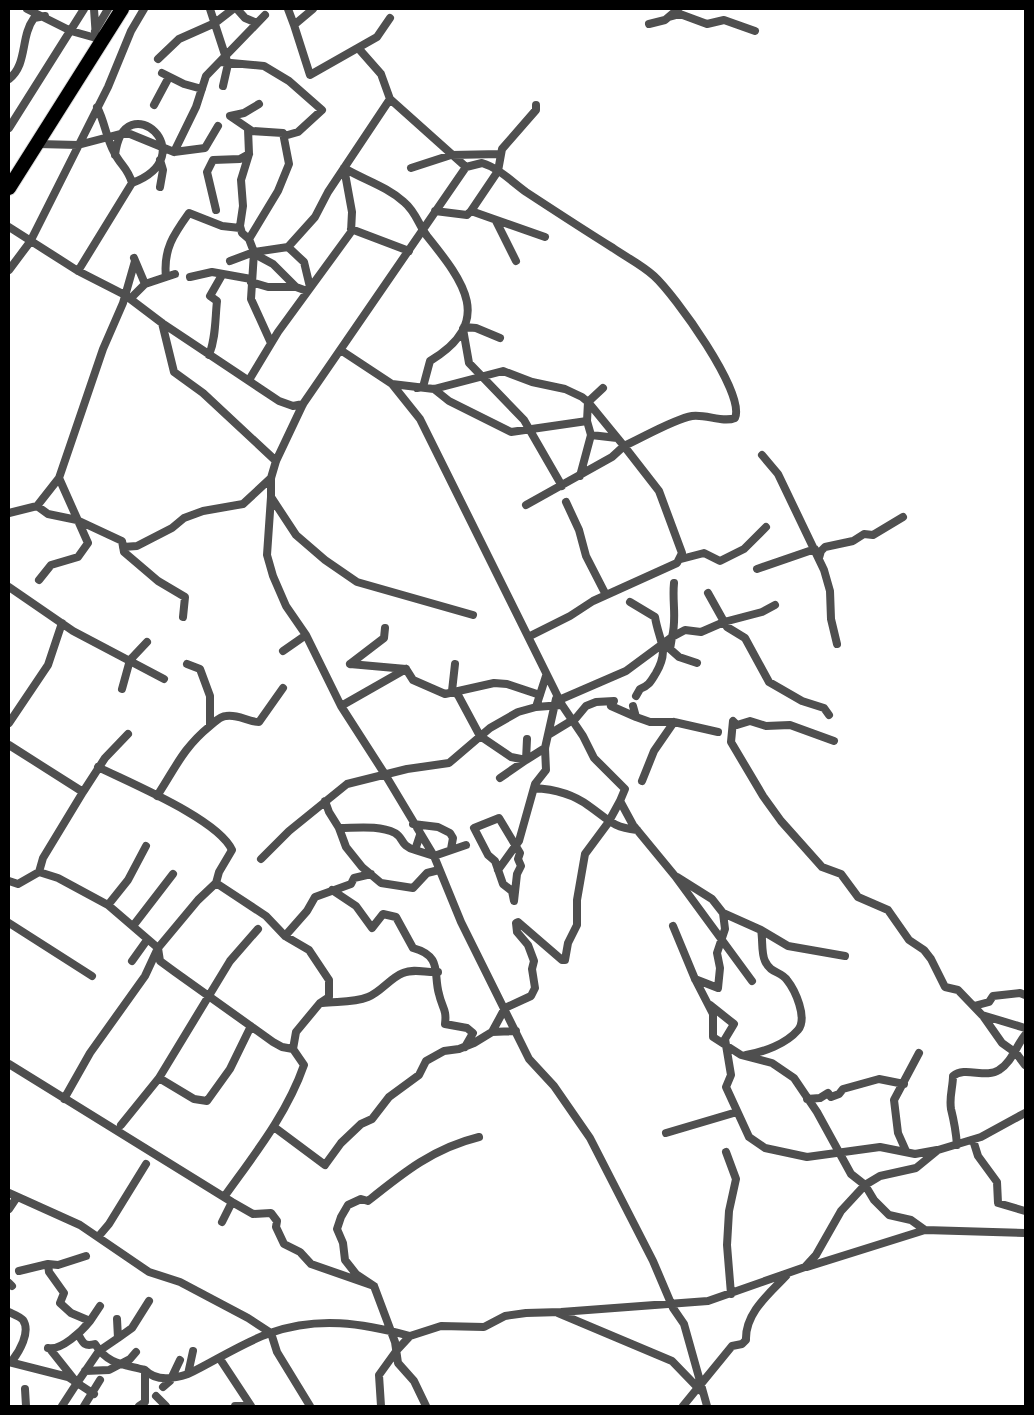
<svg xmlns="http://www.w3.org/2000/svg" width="1034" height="1415" font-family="'Open Sans',sans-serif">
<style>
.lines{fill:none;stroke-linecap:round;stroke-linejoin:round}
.highway-casing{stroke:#dbdbdb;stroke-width:16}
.street{stroke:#4f4f4f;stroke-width:8}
.highway{stroke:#000;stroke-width:14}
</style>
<rect width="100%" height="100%" fill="#fff"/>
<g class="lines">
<g class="highway-casing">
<path id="highway" d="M9,188L122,9"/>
</g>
<path class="street" d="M27,9L71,31L96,38
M94,9L96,38L99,40
M210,9L228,64L223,86
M237,9L245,18L257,23
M288,9L294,25L313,9
M669,17L680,14L707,24L724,20L755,31
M649,24L665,20L678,9
M294,25L310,75L377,37L390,18
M95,31L108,9
M359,49L381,74L390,99L466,167
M158,59L179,39L215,23L233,9
M220,62L264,66L289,81L322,110L298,132L284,136
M162,73L184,84L202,89
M9,79C28,64 20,37 34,18L45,16
M259,104L244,113L230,116L252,131L283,133L289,164L278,191L249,239L254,252L251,299L271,343
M154,105L169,77
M9,128L84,9
M248,129L249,154L241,180L243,206L240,226L242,233L249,239
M38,144L78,145L120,134H130L174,152L205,148L218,126
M174,152L196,107L206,76L265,15
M115,155C124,83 206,155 132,183
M344,168C364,180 386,186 404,202C416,212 418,224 427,236C464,282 495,322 430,361L423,387L417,388
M411,168L451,155L501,154
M160,187L163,170L160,160
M216,210L207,172L213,160L240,159L249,154
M435,211L467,215L471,211L498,171L502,149L536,110V105
M471,211L545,237
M496,221L516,261
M9,227L78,271L125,295L162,323L279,401L293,406L303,404
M351,229L409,251
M257,252L260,257L273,264L296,287L307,291
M134,258L145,284
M230,261L254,252L288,247
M9,270L30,242L108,87L131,31L144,9
M78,271L132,183C128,168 120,165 114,152C106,138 105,122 97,107
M166,277C163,249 174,234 189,213L222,226L240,228
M190,277L212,272L251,279
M251,282L268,287H296
M310,287L304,262L288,247L315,217L328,192L390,99
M130,299L145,284L175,274
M162,323L174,372L203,393L276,461
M464,327L476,328L500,338
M463,329L469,363L524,420L562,486
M342,351L392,384L434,389L503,371L532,382L565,389L582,397L588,402L624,446C642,438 674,419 692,416C706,414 723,423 735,418C746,393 674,294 654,276C642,265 626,257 613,248C584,230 555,211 526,192C512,182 499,168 482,163L466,167L303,404L276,461L271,478V497L296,535L325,560L357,582L473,615
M209,355C216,338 215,319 217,301L210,296L222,275
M249,380L278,332L351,232L352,212L344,168
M392,384L420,419L562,705L583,736L594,758L625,789L620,801L633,825L675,876L752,981
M434,389L449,401L511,432L587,421L588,402L603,388
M587,421L591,435L617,438
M762,455L778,474L824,570L830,591L831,619L837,644
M580,476L591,435
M271,497L267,555L273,576L286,606L306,635L341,706L386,776L434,856L461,922L529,1059L554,1086L590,1138L653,1261L673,1308L684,1324L707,1406
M566,502L579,530L586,556L606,595
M526,505L612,457L624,446L659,491L682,553L677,563L593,601L570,616L532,635
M37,506L48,514L77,520L122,541L124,552L158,581L185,597L183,617
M9,513L37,506L59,478
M123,547L137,546L172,528L184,518L203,511L243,504L271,478
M819,558L821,551L825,547L853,541L864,534L873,535L903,517
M681,559L704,553L720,561L744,549L766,527
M757,569L815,549
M39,580L51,565L78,557L88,543L59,478L103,349L123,303L135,261
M9,587L73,631L164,679
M708,593L727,627L745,638L769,682L802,701L824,708L829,715
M630,602L655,617C659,642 670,649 656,673C651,681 649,686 640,689L636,696
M283,651L306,635
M697,663L679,657L670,649L672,637L685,630L701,632L724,622L762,612L775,605
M187,664L200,669L210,696V725
M350,664L406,669
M350,664L384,638L385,628
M455,664L452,691L458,695L480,736L511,757L526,760L545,748
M406,669L413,680L445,694L494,683L507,684L540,695
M122,689L130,660L147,642
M559,700L626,671L672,637C677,618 672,603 674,583
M341,706L406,669
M633,706L636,717L650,722H674L718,732
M536,707L546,676
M9,723L48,665L62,623
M548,735L576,718L586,706L596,702L614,701L611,706L636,717
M834,741L790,725L766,726L750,721L737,725L733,721L731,742L763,796L781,821L822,867L841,874L858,897L888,910L909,940L924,950L931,959L945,987L958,990L982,1015L1025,1028
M9,745L83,792L105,758L128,734
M500,778L526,760L527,739
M642,781L654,751L674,722
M534,788C553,789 573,794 589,806C609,820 612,827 637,830
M157,796C176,767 183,748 210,726C215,722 220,716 226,716C239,714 247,722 259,722L283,688
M325,801L329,812L339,828L346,847L362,867L381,883L413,888L427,873L439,870
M499,818L520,853L518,859L521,866L517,874L514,901L512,891L503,884L495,861L488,855L474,828Z
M413,824L438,827L450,833L453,838L451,849
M339,828C357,828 379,825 395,833C404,838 400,846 415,850
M420,835L415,850L434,856L466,845
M261,859L289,831L347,784L407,769L449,763L490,728L518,712L536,707L562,705
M498,870L519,841L535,784L546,770L545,748L556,699
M39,872L43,858L83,792
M677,877L712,899L723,913L725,929L717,953L720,968L718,988L695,979
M9,881L18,884L39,872L58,878L108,905L158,948L160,961L175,972L273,1042L282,1047L293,1049
M216,883L266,916L285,936L309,950L329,980V997L320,1003L296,1032L293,1049L304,1065C287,1114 254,1155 224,1197
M332,890L356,906L372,928L383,914L396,917L413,948C443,956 433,974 439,994C442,1008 447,1009 445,1024L467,1028L473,1033L465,1047
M108,905L128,880L146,846
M723,913L761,930C763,939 761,953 765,961C771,974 781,971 787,980C795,990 808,1018 798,1030C786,1044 764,1052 746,1055
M9,923L92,976
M133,926L173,874
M673,926L695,979L713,1014V1037L741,1055L772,1063L794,1078L817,1112L851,1174L865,1185L874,1200L889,1215L911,1220L925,1230
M761,930L788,946L845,956
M285,936L307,911L315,897L351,884L354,878L371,874
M132,961L147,940
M322,1003C337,1001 353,1003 368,997C381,992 390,978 403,973C415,968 426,973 438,972
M710,1005L734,1024L725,1039L731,1075L726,1087L749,1137L765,1148L807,1157L880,1147L915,1154L937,1150
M974,1006L989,1002L993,996L1020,993L1025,995
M983,1016L1002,1043L1016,1053L1025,1065
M492,1032L516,1031
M9,1064L232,1202L253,1214L271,1213L277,1221L276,1227L284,1244L300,1252L311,1264L374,1286
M159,1078L194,1099L207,1101L230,1069L251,1026
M64,1099L90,1053L145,976L158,948L198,900L216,883L219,872L232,850C218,819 130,783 98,767
M807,1099L820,1098L828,1093L831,1097L839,1094L843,1089L879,1079L904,1084
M121,1125L159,1078L230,961L258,929
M274,1127L325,1165L341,1143L361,1124L372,1119L389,1097L419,1075L426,1061L444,1051L459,1049L474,1043L492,1032L505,1008L531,996L535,988L532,969L534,961L528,945L517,932L516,923L518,922L562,960H565L568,943L577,925V900L585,854L608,823L620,801
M666,1133L737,1112
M973,1140L978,1156L997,1182L998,1203L1025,1211
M957,1145C956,1132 954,1121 951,1109C949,1097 953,1087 953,1076C965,1066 986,1079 999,1070C1012,1062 1016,1046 1025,1035
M906,1151L898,1133L894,1100L919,1053
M726,1152L736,1179L729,1211L727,1245L731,1294
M9,1193L80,1225L149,1272L180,1282L248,1318L271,1333L277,1352L310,1406
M9,1209L17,1197
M222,1222L232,1202
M98,1237L109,1224L146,1164
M48,1264L49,1272L64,1293L60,1303L71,1313L90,1321L100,1306
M807,1267L925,1230L1025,1233
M19,1271L48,1264L58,1265L86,1256
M9,1283L12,1286
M9,1312C13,1314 21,1317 23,1320C31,1332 19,1352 12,1361
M558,1313L672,1361L701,1391
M78,1334C83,1343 84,1347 95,1344C108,1365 123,1364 145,1370V1402L139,1406
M118,1338L132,1328L149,1301
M48,1348C61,1351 82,1331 90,1321
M50,1349L77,1383L99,1351L118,1338L117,1319
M220,1359L251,1406
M9,1362L68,1377L94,1394
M145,1370C156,1382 173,1379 188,1374L193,1351
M85,1371L109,1370L130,1359L136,1352
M188,1374C215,1361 242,1343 270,1333C318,1316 362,1323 410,1336
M163,1387L170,1381L180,1360
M25,1389L26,1406
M156,1396L166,1406
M62,1406L77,1383
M84,1406L100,1380
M235,1406H244
M381,1406L379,1375L397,1350L410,1336L441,1326L484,1327L505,1316L526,1313L561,1312L708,1301L805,1267L816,1255L841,1211L865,1185L880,1176L916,1168L938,1150L981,1137L1025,1113
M426,1406L414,1381L398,1363L395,1342L374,1286L356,1274L345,1260L343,1243L337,1229L341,1217L348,1205L361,1199L368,1201C404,1172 434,1148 479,1137
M683,1406L732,1346L742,1344L746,1340C745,1313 769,1294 786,1276"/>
<use href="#highway" class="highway"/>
</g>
<rect width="1034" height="1415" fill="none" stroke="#000000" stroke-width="20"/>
</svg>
